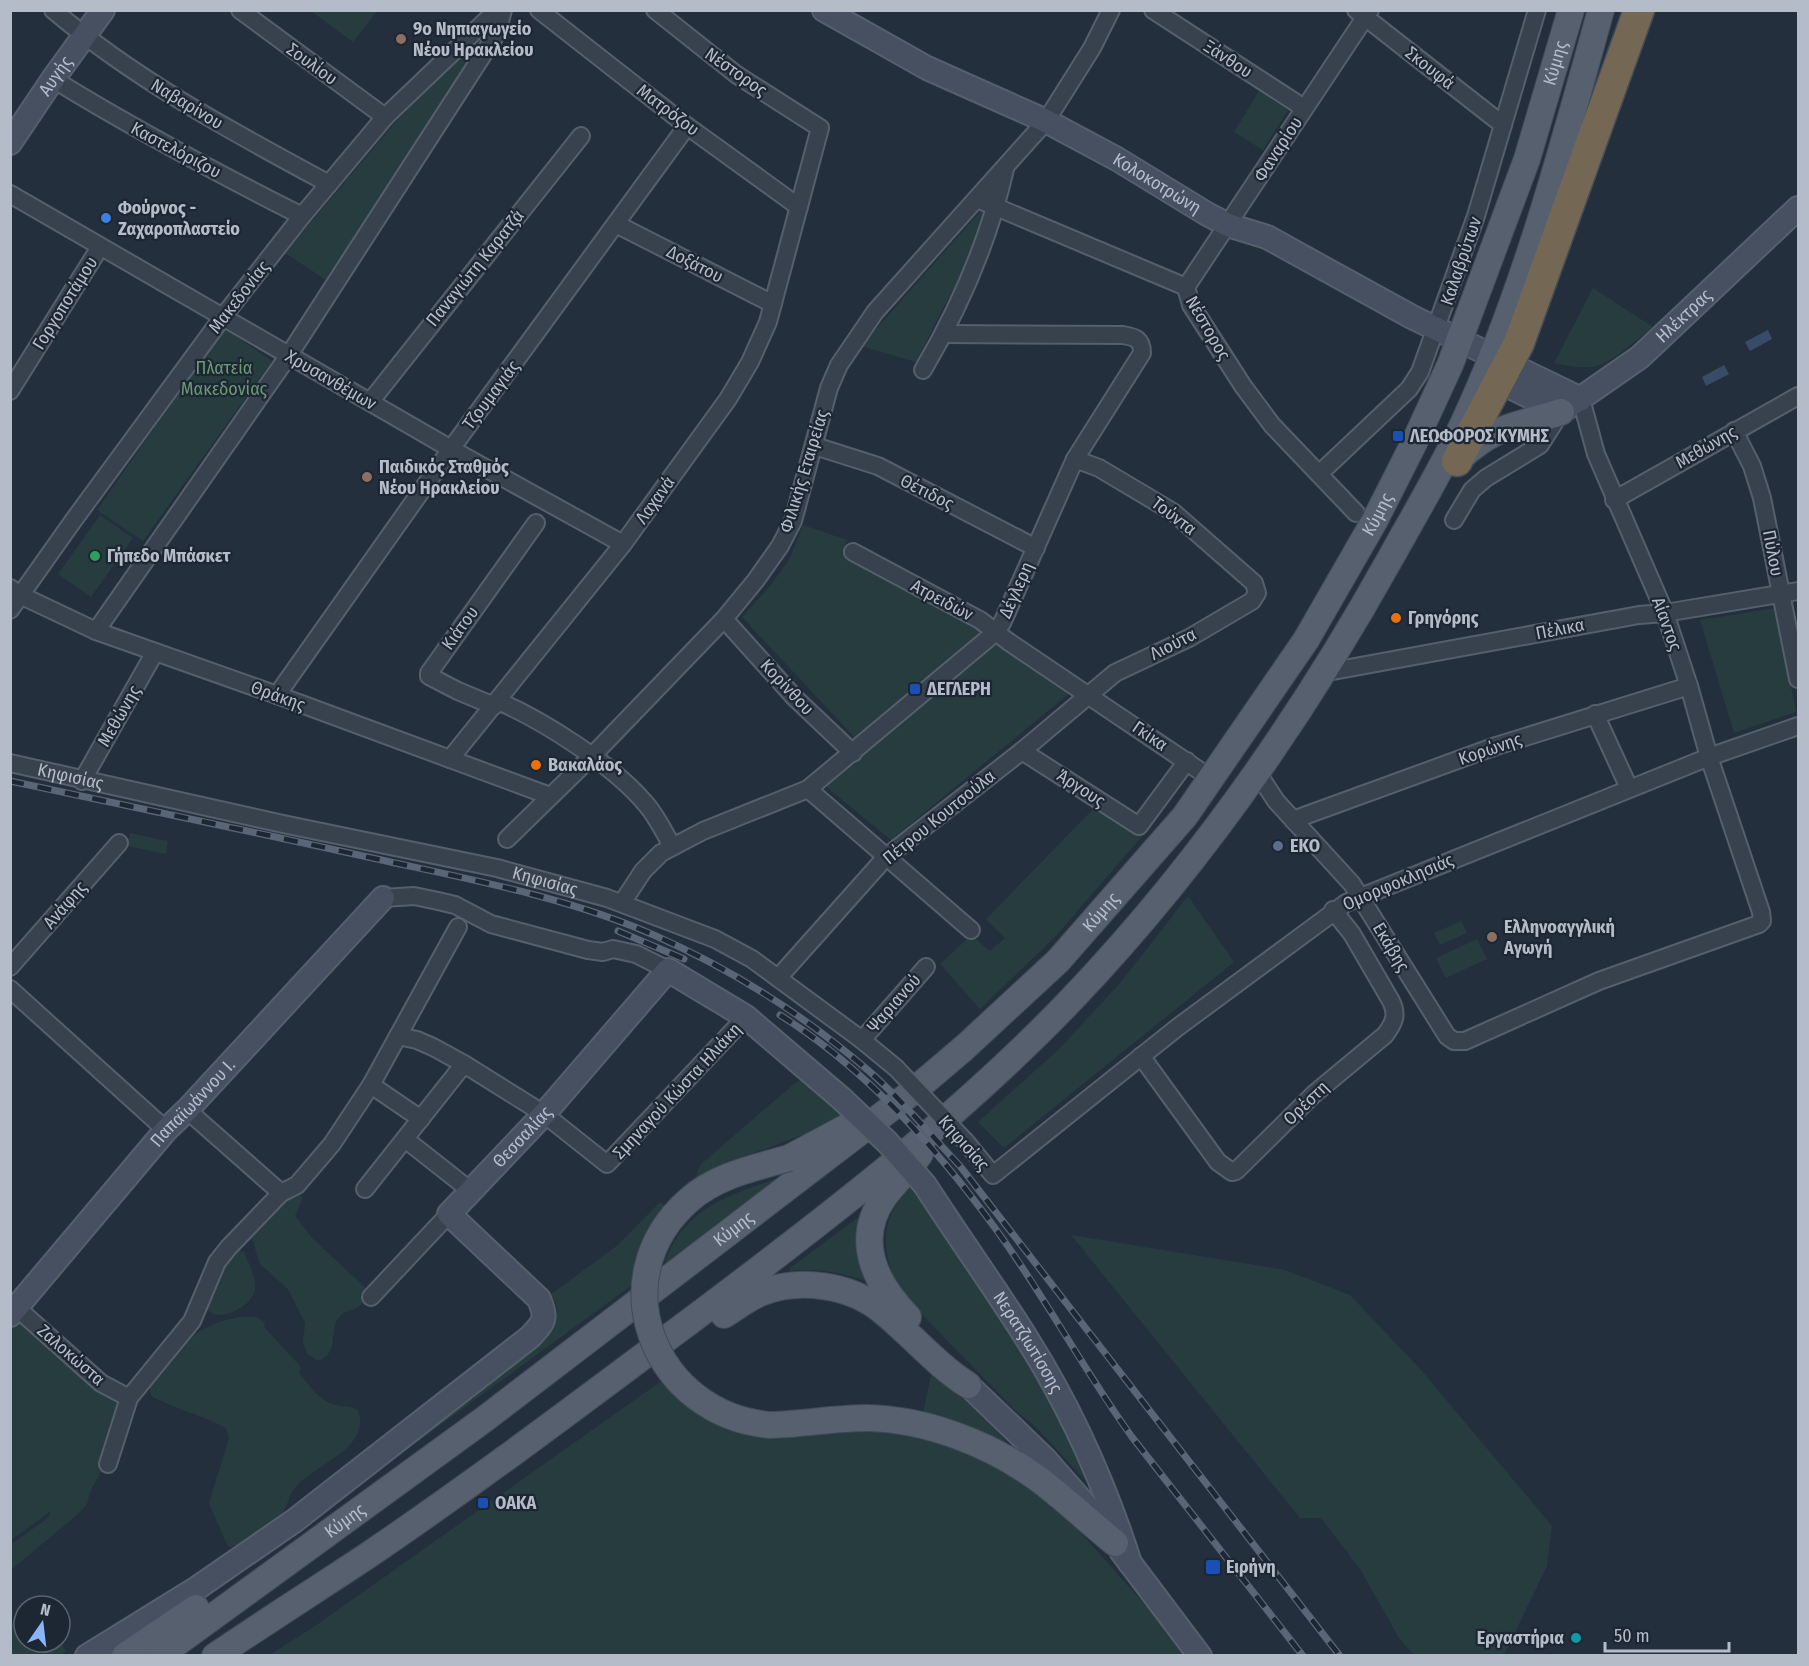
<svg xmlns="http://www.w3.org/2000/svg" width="1809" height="1666" font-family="'Fira Sans Condensed',sans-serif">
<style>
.green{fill:#263c3f}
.water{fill:#394c67}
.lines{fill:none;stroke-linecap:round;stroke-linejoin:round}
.street-casing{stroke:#565f6c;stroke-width:20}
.secondary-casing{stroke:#565f6c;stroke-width:26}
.primary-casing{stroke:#414a57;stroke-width:28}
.highway-casing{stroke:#434c59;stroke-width:33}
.street{stroke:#38414e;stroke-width:16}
.secondary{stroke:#465061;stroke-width:22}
.primary{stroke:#56606e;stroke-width:26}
.highway{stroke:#746855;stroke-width:30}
.rail-casing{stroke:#5a6575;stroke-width:7}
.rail{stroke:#1d2633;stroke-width:4.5;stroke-dasharray:14;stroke-linecap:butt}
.street-bridge-casing{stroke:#565f6c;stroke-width:20;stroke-linecap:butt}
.secondary-bridge-casing{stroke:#565f6c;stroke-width:26;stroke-linecap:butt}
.primary-bridge-casing{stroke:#414a57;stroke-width:28;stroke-linecap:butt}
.street-bridge{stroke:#38414e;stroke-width:16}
.secondary-bridge{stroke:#465061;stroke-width:22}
.primary-bridge{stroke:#56606e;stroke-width:26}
.education-dot{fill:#8d6e63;stroke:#1d2633;stroke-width:2}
.shop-dot{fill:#3f7fe0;stroke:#1d2633;stroke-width:2}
.transit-dot{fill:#1a4fb4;stroke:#1d2633;stroke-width:2}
.leisure-dot{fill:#2e9e5b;stroke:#1d2633;stroke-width:2}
.food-dot{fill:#e8710a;stroke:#1d2633;stroke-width:2}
.service-dot{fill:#5c6f8a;stroke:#1d2633;stroke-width:2}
.culture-dot{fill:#0f9aa8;stroke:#1d2633;stroke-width:2}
.labels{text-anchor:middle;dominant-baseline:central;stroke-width:4.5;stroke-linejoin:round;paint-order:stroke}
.poi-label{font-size:18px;font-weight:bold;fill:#b4bcc9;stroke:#1d2633;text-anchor:start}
.street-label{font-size:18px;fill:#b4bcc9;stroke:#1d2633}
.park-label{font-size:18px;fill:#6b9a76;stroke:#1d2633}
</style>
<rect width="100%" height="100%" fill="#242f3e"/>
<path class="green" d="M311,11H377L353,42Z
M475,43L478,45L329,282L285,253L399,118Z
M1259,91L1288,110L1263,150L1234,132Z
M984,207L996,214L942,310L916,362L861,346Z
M1593,288L1653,327C1638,338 1615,361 1597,366C1583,369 1568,366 1554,363Z
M224,328L272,361L143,541L97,510Z
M100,515L133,538L91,597L58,574Z
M803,525L847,540L843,552L984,631L856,739L742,617L769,587L789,560Z
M1776,608L1796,712L1734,733L1700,620Z
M1002,639L1076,688L891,840L824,785Z
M1096,806L1144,834L1056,936L980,1009L940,964L971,935L990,951L1005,938L986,919Z
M130,833L168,841L166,854L127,846Z
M1188,896L1234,962L1004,1148L978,1122L1059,1049L1121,982Z
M1461,921L1467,933L1440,945L1434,933Z
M1477,939L1487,959L1446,978L1436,958Z
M803,1079L845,1114L813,1131L735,1160L697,1179L696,1176L700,1165L795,1083Z
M789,1174L663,1268C682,1205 734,1194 789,1174Z
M913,1185L1025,1354L1060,1413L1091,1487L1038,1429L1016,1411L899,1291C881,1251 878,1217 913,1185Z
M295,1191L303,1198L295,1216L312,1238L371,1293C367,1298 363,1304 358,1307C352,1311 344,1311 340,1316C327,1331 342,1351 318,1361L307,1354L303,1342L305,1323L288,1289L260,1264L251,1236L252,1232Z
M660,1202L665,1206L645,1238L635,1283L372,1475L370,1472L549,1329C559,1317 561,1307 550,1295L618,1245Z
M864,1213L866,1281C840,1272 817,1268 790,1271V1268Z
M1071,1235L1285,1270L1350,1295L1422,1371L1552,1526L1547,1566L1504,1655H1414L1399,1638L1360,1569L1321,1518H1300Z
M235,1250L244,1252C249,1263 256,1277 255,1289C253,1304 231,1316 217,1315C212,1314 209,1311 205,1308L210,1285Z
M20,1316L104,1393L122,1407L104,1466L90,1492L87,1504L79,1513L11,1570L10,1545L48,1518L51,1511L11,1540L10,1328Z
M239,1317H256L265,1322L264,1327L301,1367L299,1373C308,1383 317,1398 330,1403C339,1407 349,1405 358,1410C372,1449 314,1464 295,1488C288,1496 288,1508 280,1516L237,1545L228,1547L209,1503L229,1438L226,1428C202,1415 175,1409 151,1396L149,1385C179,1348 189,1327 239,1317Z
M932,1371L994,1427L1008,1444C980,1431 953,1419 923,1413Z
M660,1382L701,1416L750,1430L881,1428L935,1437L993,1462L1041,1494L1081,1533L1156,1617L1185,1655L268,1656L315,1626Z
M24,1620V1642H60L66,1651L60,1655H11V1624Z"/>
<path class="water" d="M1768,330L1772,339L1750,351L1745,342Z
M1724,365L1729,374L1706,386L1702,377Z"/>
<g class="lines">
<g class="street-casing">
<g id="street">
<path d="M53,10C137,81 233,132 329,184"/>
<path d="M240,10L385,117"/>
<path d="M539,10L687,126L799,207"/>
<path d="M1153,10L1304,108"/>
<path d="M1356,10L1503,125"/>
<path d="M53,79C134,129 217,173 302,216"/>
<path d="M10,194L451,449L623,544"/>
<path d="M977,199L1186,287"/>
<path d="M616,224L773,304"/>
<path d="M1186,287L1370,10"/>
<path d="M1186,287L1191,305L1243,386L1272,425L1356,513"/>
<path d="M923,370C960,307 989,240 1005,169"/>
<path d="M10,391L100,247"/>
<path d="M370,402L581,136"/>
<path d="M1734,431L1752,466L1762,498L1798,679"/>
<path d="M815,446L878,466L1036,548"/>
<path d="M1319,474L1409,389L1420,372L1476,216L1537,10"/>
<path d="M1614,500L1798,396"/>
<path d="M1454,520L1472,490L1486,478L1540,445L1561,412"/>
<path d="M853,552L980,620L1009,642L1212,779"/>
<path d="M10,588L20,595L96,631L277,695L550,796"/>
<path d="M10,610L73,521L222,318L302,216L385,117L497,10"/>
<path d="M724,619L795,698L853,753"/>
<path d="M96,631L289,355L497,33L503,10"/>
<path d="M1322,673L1639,615L1665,613L1798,591"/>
<path d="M277,695L451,449L687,126"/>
<path d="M498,701C544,721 613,765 645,803C656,815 664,832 672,846"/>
<path d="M494,706L458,691L429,676V673L536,523"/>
<path d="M1595,714L1629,788"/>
<path d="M1022,751L1139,826L1187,761"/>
<path d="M450,759L623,544L728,399L750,362L768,322L820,128L737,75L655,10"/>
<path id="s1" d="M10,763L283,824L497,868L607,898L715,939L752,959L862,1040L896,1068"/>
<path d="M1257,772L1276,801L1352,884L1447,1036L1454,1041H1465L1599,981L1759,924L1762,921L1761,912L1709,757L1689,686L1665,613L1596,454L1581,399"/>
<path d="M82,781L155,652"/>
<path d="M808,789L971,930"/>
<path d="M1293,820L1496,746L1689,686"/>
<path d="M507,839L592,756L724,619L756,580L780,546L793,521L829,388L839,365L875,312L1046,121L1092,48L1111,10"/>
<path d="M383,898L414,896L438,901L455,905L491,924L588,950L603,952L613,949L636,954L668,970"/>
<path d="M622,903L643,871L661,853L703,831L808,789L997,631L1003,621L1075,459L1142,353C1142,339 1135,337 1123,335L944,334"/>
<path d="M10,967L119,843"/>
<path d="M778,978L886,857L1022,751L1115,673L1189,638L1252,601L1257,593L1254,583L1173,512L1099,468L1075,459"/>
<path d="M10,989L166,1130"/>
<path d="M398,1036L417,1040L433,1047L464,1064L544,1114L607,1164L746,1017"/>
<path d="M862,1040L926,967"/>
<path d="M1141,1056L1218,1162L1232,1172L1236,1171L1314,1094L1385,1035C1394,1023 1398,1015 1391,1001L1352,934L1333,910"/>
<path d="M371,1085L421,1119"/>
<path d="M187,1110L281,1193"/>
<path d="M405,1139L471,1191"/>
<path d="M966,1142L993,1175L1178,1027L1346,903L1709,757L1798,726"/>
<path d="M365,1189L464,1064"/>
<path d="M371,1297L449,1214"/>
<path d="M17,1308L101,1383L129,1398"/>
<path d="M108,1464L129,1398L192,1321L217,1262L229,1247L281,1193L297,1185L332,1144L371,1085L458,927"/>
</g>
</g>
<g class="secondary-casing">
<g id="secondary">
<path id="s2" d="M824,10L927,68L1046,121L1117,159L1207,214L1228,225L1267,237L1412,317L1581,399"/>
<path id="s3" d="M10,143L53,79L103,10"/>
<path id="s4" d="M1486,375L1561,412L1640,357L1798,208"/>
<path id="s5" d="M925,1185C959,1238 996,1289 1029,1342C1071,1409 1106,1488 1130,1563"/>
<path id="s6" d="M10,1315L166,1130L187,1110L383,898"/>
<path d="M968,1385L1045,1459L1096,1517"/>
<path d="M1121,1551L1200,1656"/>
<path id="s7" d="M87,1656L197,1588L294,1521L530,1337C545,1321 547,1319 539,1299L449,1214L544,1114L668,970L746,1017L842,1099"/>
</g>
</g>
<g class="primary-casing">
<g id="primary">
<path d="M1460,458C1497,424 1517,426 1561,412"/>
<path d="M789,1158L847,1127"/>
<path d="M724,1315C737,1307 749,1297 763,1292C801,1278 850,1285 881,1310C911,1334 935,1364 968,1385"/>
<path d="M908,1317C876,1284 853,1241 884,1197C895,1182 909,1169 920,1154"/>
<path d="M771,1425C803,1424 835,1418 867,1418C926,1419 990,1444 1037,1478C1064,1498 1089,1522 1115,1543"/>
<path d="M125,1656L196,1608"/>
<path id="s8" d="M159,1656L486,1418L911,1093L964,1048L1058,961L1185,816L1306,640L1375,520L1414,443L1450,365L1527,159L1571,10"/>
<path d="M215,1656C264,1623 314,1591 364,1558C478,1481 587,1398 697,1316C827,1218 958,1118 1071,1000C1196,869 1302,717 1390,559C1415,514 1442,469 1464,422C1525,290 1562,150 1601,10"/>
</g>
</g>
<g class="highway-casing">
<path id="highway" d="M1457,461L1519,343L1639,10"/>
</g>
<use href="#street" class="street"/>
<use href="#secondary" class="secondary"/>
<use href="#primary" class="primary"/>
<use href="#highway" class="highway"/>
<g class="rail-casing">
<path id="rail" d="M10,781C133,807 255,832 377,859C468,879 571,898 656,936C733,970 805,1016 869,1071C902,1100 930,1134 960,1166L1340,1656
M618,931L684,959
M780,1015C865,1068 936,1147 995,1228C1044,1295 1083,1369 1132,1437L1303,1656"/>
</g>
<use href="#rail" class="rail"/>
<g class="street-bridge-casing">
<path id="street-bridge" d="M896,1068L966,1142"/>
</g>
<g class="secondary-bridge-casing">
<path id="secondary-bridge" d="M842,1099L888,1143L925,1185"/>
</g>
<g class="primary-bridge-casing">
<path id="primary-bridge" d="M771,1425C655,1416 599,1279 689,1200C717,1175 755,1168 789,1158"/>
</g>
<use href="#street-bridge" class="street-bridge"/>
<use href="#secondary-bridge" class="secondary-bridge"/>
<use href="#primary-bridge" class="primary-bridge"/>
</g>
<g class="education-dot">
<circle cx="401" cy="39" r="6"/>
<circle cx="367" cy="477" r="6"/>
<circle cx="1492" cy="937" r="6"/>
</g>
<circle class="shop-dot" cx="106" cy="218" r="6"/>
<g class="transit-dot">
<rect x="1392" y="430" width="12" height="12" rx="3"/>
<rect x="909" y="683" width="12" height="12" rx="3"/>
<rect x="477" y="1497" width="12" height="12" rx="3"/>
<rect x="1205" y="1559" width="16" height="16" rx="3"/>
</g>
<circle class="leisure-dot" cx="95" cy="556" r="6"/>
<g class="food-dot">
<circle cx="1396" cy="618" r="6"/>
<circle cx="536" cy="765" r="6"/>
</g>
<circle class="service-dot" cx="1278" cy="846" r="6"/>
<circle class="culture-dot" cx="1576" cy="1638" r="6"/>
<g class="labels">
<g class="poi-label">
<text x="413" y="29">9ο Νηπιαγωγείο<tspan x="413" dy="21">Νέου Ηρακλείου</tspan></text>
<text x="118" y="208">Φούρνος -<tspan x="118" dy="21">Ζαχαροπλαστείο</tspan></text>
<text x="1410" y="436">ΛΕΩΦΟΡΟΣ ΚΥΜΗΣ</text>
<text x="379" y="467">Παιδικός Σταθμός<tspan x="379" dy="21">Νέου Ηρακλείου</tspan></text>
<text x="107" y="556">Γήπεδο Μπάσκετ</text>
<text x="1408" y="618">Γρηγόρης</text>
<text x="927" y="689">ΔΕΓΛΕΡΗ</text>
<text x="548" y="765">Βακαλάος</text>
<text x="1290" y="846">EKO</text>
<text x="1504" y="927">Ελληνοαγγλική<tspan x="1504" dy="21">Αγωγή</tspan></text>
<text x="495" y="1503">ΟΑΚΑ</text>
<text x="1226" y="1567">Ειρήνη</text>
<text x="1564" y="1638" text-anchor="end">Εργαστήρια</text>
</g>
<g class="street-label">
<text transform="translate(1228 59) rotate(33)">Ξάνθου</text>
<text transform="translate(312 64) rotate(36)">Σουλίου</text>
<text stroke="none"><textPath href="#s8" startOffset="2174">Κύμης</textPath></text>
<text transform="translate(1430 68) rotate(38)">Σκουφά</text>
<text transform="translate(736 72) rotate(35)">Νέστορος</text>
<text stroke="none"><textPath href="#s3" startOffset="81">Αυγής</textPath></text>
<text transform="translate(187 104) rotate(31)">Ναβαρίνου</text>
<text transform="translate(668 110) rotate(37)">Ματρόζου</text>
<text transform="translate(1278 149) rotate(-57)">Φαναρίου</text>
<text transform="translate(176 150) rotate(28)">Καστελόριζου</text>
<text stroke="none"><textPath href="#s2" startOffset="376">Κολοκοτρώνη</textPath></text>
<text transform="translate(1461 261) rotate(-71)">Καλαβρύτων</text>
<text transform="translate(695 264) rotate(27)">Δοξάτου</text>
<text transform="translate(475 268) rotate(-51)">Παναγιώτη Καρατζά</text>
<text transform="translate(239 297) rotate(-52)">Μακεδονίας</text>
<text transform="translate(65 303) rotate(-58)">Γοργοποτάμου</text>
<text stroke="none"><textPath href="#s4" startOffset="240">Ηλέκτρας</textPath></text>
<text transform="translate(1208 328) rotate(60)">Νέστορος</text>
<text transform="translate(331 380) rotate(30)">Χρυσανθέμων</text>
<text transform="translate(491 395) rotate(-53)">Τζουμαγιάς</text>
<text transform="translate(1706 447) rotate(-30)">Μεθώνης</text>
<text transform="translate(804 471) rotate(-73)">Φιλικής Εταιρείας</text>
<text transform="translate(927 492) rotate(27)">Θέτιδος</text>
<text transform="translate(655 500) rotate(-54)">Λαχανά</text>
<text stroke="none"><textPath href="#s8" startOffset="1688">Κύμης</textPath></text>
<text transform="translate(1174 516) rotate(37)">Τούντα</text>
<text transform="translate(1773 553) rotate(79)">Πύλου</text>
<text transform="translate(1016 590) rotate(-66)">Δέγλερη</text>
<text transform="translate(942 600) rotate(28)">Ατρειδών</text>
<text transform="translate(1667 624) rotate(70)">Αίαντος</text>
<text transform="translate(460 628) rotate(-54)">Κιάτου</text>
<text transform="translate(1560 629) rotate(-11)">Πέλικα</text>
<text transform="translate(1173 644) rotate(-27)">Λιούτα</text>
<text transform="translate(787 687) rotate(47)">Κορίνθου</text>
<text transform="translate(278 696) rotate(20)">Θράκης</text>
<text transform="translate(119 716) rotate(-60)">Μεθώνης</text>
<text transform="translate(1150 736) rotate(34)">Γκίκα</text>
<text transform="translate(1490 749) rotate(-19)">Κορώνης</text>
<text stroke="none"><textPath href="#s1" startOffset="62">Κηφισίας</textPath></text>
<text transform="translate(1081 788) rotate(33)">Άργους</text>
<text transform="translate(939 817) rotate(-39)">Πέτρου Κουτσούλα</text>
<text stroke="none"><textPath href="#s1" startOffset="548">Κηφισίας</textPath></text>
<text transform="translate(1398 882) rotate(-23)">Ομορφοκλησιάς</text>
<text transform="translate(65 905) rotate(-49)">Ανάφης</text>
<text stroke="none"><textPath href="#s8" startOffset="1202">Κύμης</textPath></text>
<text transform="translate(1391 947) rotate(59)">Εκάβης</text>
<text transform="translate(894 1003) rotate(-49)">Ψαριανού</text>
<text transform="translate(677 1091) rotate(-47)">Σμηναγού Κώστα Ηλιάκη</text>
<text stroke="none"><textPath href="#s6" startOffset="280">Παπαϊωάννου Ι.</textPath></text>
<text transform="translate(1306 1103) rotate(-44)">Ορέστη</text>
<text stroke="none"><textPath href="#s7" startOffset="820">Θεσσαλίας</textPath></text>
<text transform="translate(964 1143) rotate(49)">Κηφισίας</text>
<text stroke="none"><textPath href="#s8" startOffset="716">Κύμης</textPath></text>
<text stroke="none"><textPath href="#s5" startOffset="188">Νερατζιωτίσσης</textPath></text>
<text transform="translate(71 1355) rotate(41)">Ζαλοκώστα</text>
<text stroke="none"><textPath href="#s8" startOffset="230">Κύμης</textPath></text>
</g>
<g class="park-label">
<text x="224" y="368">Πλατεία<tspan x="224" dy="21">Μακεδονίας</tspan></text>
</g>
</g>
<rect width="1809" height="1666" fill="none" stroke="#b4bcc9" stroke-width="24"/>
<g transform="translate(42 1624) rotate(14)"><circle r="28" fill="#1d2633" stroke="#59626f" stroke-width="1.5"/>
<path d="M0-4.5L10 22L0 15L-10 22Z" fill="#8ab4f8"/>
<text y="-9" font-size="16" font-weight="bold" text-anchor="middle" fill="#b4bcc9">N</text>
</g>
<path d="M1605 1642v9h124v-9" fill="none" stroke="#b4bcc9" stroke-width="3"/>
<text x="1614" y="1642" font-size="18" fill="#b4bcc9" stroke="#1d2633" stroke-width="4.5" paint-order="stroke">50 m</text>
</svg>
